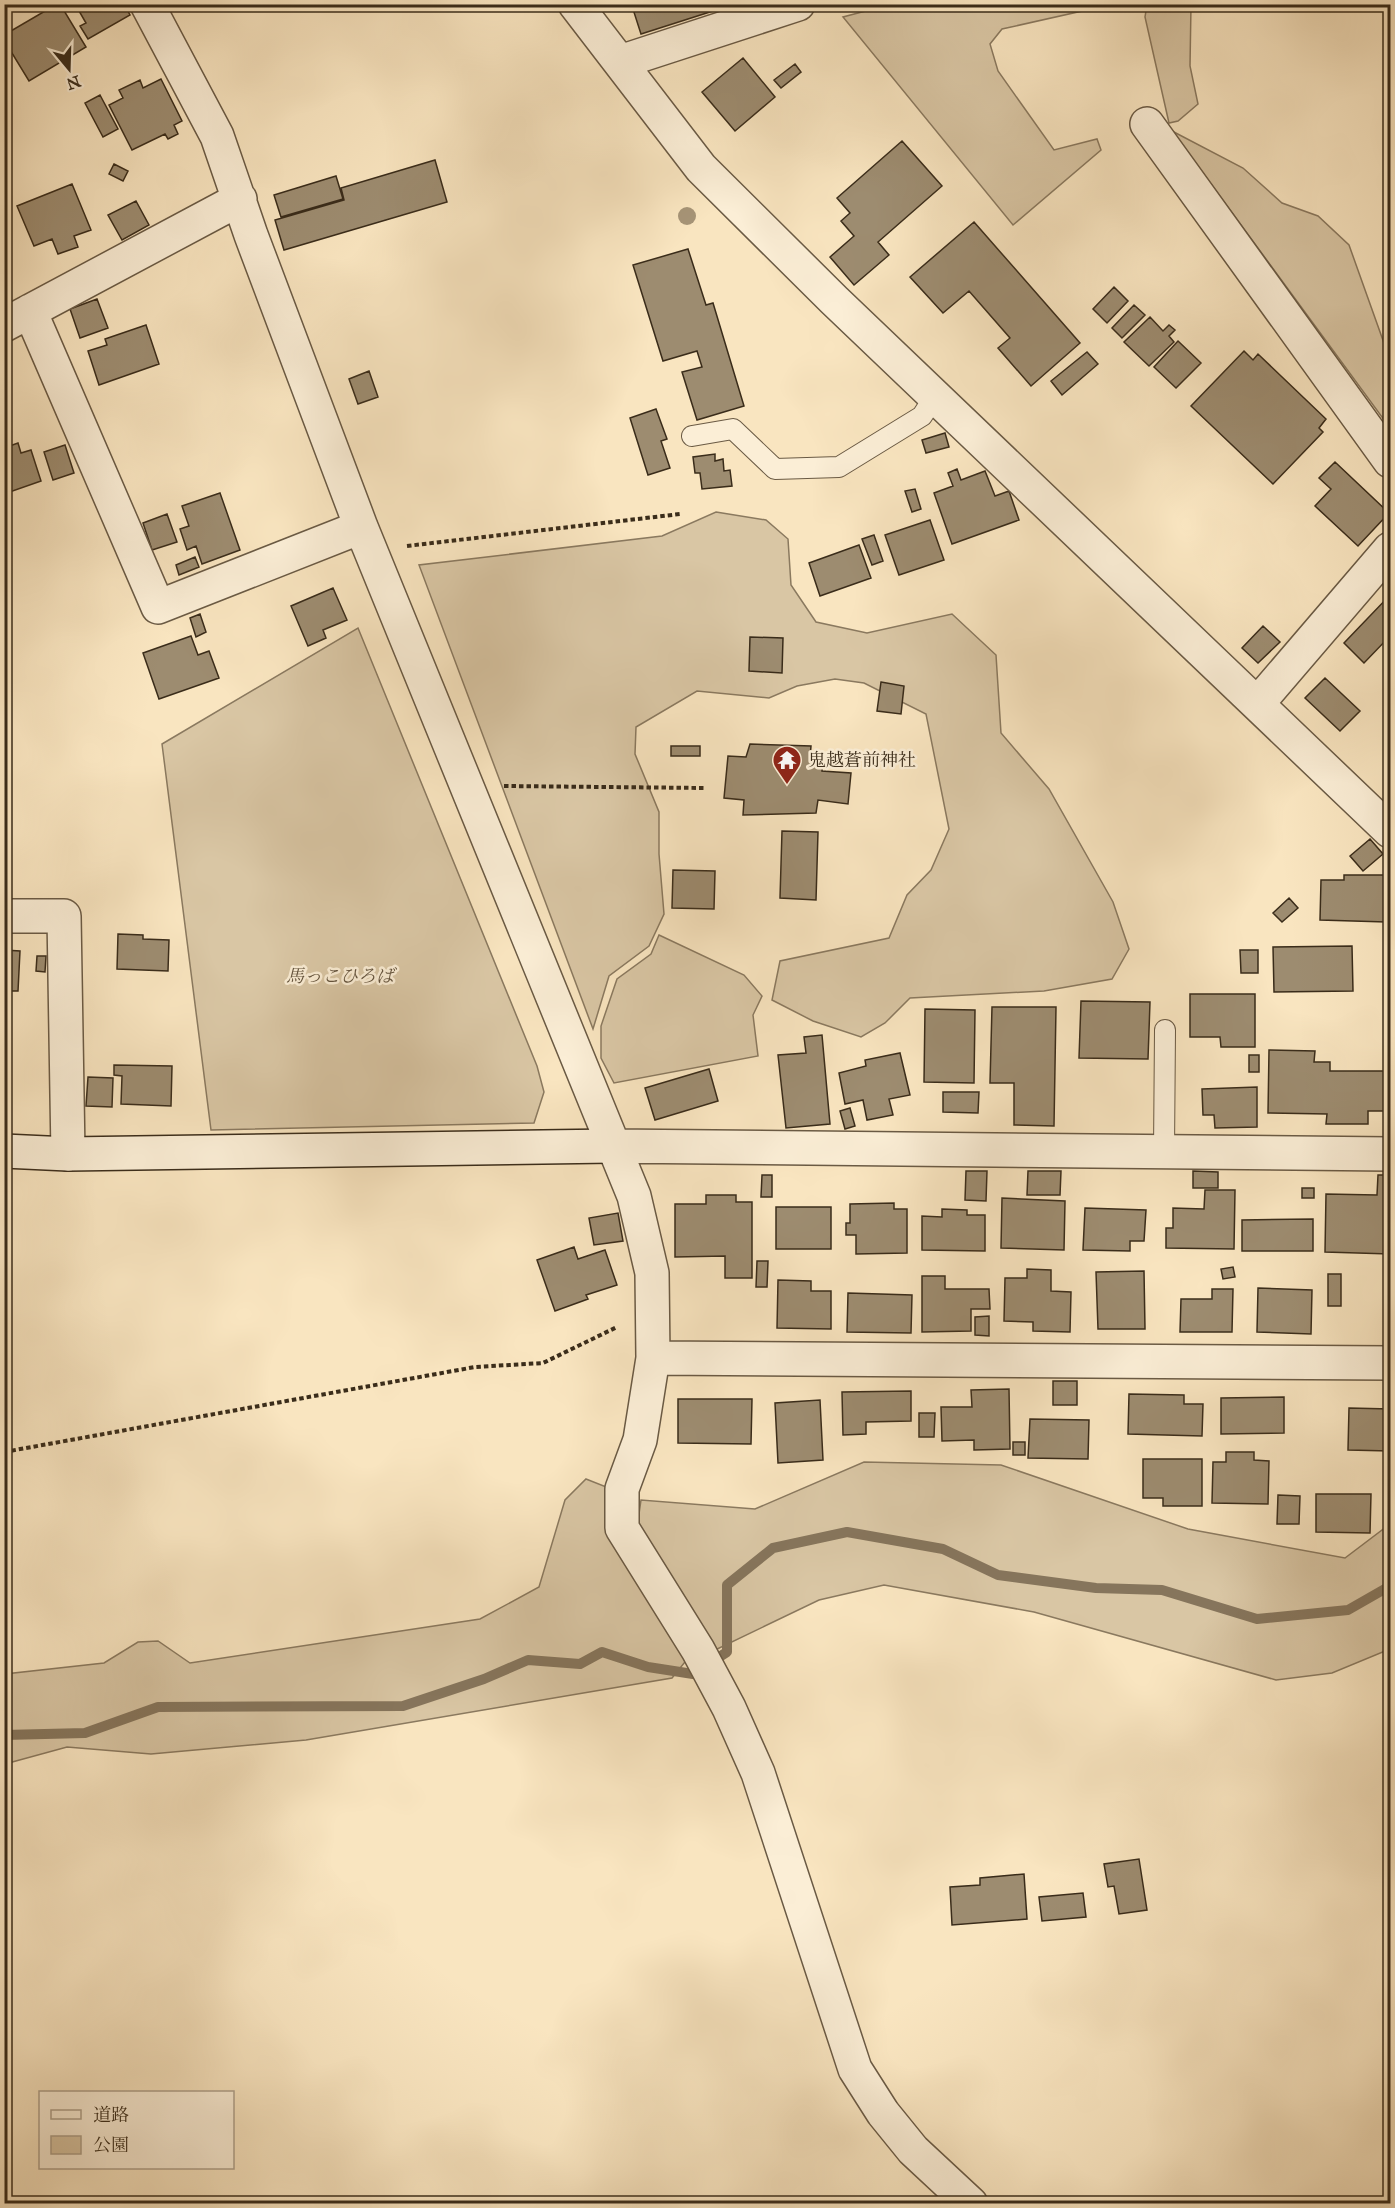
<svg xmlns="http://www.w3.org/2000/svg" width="1395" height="2208" font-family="'IM FELL Great Primer','Noto Serif JP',serif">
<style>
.green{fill:#d9c6a4;stroke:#8a795f;stroke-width:1.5}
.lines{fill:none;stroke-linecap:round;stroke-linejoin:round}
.stream{stroke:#86755c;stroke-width:10}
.building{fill:#9d8c70;stroke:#3a2c1a;stroke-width:1.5}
.lane-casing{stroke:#6a5a44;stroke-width:22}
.street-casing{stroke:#6a5a44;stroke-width:36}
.secondary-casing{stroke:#3a2c1a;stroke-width:36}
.path{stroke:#3a2c1a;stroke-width:4;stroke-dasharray:4.5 3;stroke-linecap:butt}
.lane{stroke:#fbeed6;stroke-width:20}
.street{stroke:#fbeed6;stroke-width:33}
.secondary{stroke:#fbeed6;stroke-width:33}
.tree{fill:#a69477}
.labels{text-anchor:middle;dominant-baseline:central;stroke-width:5;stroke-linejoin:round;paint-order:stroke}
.poi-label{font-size:18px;fill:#3a2c1a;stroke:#fbeed6;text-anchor:start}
.park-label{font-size:18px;font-style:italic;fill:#62523c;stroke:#fbeed6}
</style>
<rect width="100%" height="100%" fill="#f9e5c0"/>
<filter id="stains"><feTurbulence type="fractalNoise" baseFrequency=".00333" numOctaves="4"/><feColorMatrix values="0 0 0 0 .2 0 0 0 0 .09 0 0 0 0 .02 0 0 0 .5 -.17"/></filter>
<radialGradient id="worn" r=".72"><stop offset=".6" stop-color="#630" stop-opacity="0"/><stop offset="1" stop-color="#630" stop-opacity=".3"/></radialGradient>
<path class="green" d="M892,4L1109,5L1002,29L990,44L998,71L1054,150L1097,139L1101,150L1013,225L843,17Z
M1147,5H1191L1190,66L1198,104L1178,121L1169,123L1145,17Z
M1172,131L1243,168L1282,203L1318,216L1349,245L1390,360V428Z
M716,512L766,520L788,539L791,585L816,622L867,633L952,614L996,655L1001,733L1049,789L1113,902L1129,949L1112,979L1044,991L910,998L885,1023L861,1037L813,1021L772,1000L780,961L889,938L907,895L931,870L949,829L926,714L864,683L835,679L797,686L769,698L697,691L636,727L635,754L659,812V854L664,914L649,946L609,976L593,1029L419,565L662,536Z
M358,628L537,1066L544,1092L534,1123L211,1130L162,744Z
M659,935L744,975L762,996L753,1015L758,1056L614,1083L601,1058V1026L617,979L651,954Z
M864,1462L1001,1465L1188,1529L1345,1558L1390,1524V1649L1332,1673L1276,1680L1034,1612L884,1585L819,1600L711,1652L636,1535L641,1500L755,1509Z
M586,1479L614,1490L689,1657L672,1678L306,1740L151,1754L67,1747L5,1764V1674L104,1663L138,1642L158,1641L190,1663L480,1619L539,1587L565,1500Z"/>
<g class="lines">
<path class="stream" d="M4,1735L85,1733L158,1707L403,1706L484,1679L528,1660L580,1664L602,1652L648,1667L693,1674L727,1652V1585L773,1548L847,1532L943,1549L998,1575L1096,1588L1162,1590L1257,1619L1348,1610L1390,1586"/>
</g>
<path class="building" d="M57,4H60L86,47L29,81L4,40V35Z
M75,4H124L130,15L88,39L80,26L86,23Z
M638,4H710L713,11L641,34L632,6Z
M743,58L775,97L735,131L702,92Z
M795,64L801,72L781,88L774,80Z
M161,79L182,121L174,125L178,134L168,139L165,134L132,150L109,105L123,98L119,90L140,80L143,88Z
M100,95L118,129L103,137L85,103Z
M902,141L942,186L878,242L889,255L854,285L830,257L854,236L841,221L850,213L837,198Z
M435,160L447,202L284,250L275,220L344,200L341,188Z
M114,164L128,171L123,181L109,174Z
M336,176L343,199L281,217L274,195Z
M72,184L91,230L74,236L78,247L58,254L52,239L34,246L17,206Z
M136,201L149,225L122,240L108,215Z
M974,222L1080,343L1031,386L998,348L1010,338L969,291L943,313L910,277Z
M688,249L706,305L713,303L744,406L697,420L682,372L702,367L697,351L663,361L633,265Z
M1114,287L1128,301L1107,323L1093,309Z
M97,299L108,328L80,338L70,309Z
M1134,305L1145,315L1122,338L1112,328Z
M1150,317L1163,331L1169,325L1175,330L1169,336L1174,342L1149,366L1124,342Z
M146,325L159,364L99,385L88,351L107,345L105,339Z
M1178,341L1201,363L1176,388L1154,367Z
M1244,351L1253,360L1258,354L1326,419L1319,428L1323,432L1273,484L1191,406Z
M1087,352L1098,364L1062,395L1051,381Z
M369,371L378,397L358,404L349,379Z
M656,409L667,439L661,441L670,468L648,475L630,418Z
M945,433L949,447L926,453L922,440Z
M18,443L21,453L31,450L41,481L4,494V448Z
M65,445L74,473L53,480L44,452Z
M715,454V461L723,459L724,471L730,470L732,486L702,489L700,473H695L693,457Z
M1335,462L1389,513L1358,546L1315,506L1331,489L1319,478Z
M957,469L961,480L985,471L995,496L1009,491L1019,520L952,544L934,493L953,486L948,473Z
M915,489L921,509L912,512L905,491Z
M220,493L240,550L202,564L196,546L187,550L180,529L189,526L182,506Z
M167,514L177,542L152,550L143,523Z
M930,520L944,560L899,575L885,535Z
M874,535L883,561L872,565L862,539Z
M859,545L871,578L820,596L809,563Z
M195,557L199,567L179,575L176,565Z
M333,588L347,620L323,630L326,638L308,646L291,606Z
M1390,595V636L1364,663L1344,643Z
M200,614L206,632L196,637L190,618Z
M1263,626L1280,642L1258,663L1242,648Z
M191,636L198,655L209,651L219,678L159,699L143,653Z
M750,637L783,638L782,673L749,671Z
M1325,678L1360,711L1340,731L1305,698Z
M881,682L904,686L901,714L877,711Z
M750,744L811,746L810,758L823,759L822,771L851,773L848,804L818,800L816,813L743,815L744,800L724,798L728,756L746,757Z
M671,746H700V756H671Z
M782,831L818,832L816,900L780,898Z
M1370,839L1383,854L1363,871L1350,856Z
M673,870L715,871L714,909L672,908Z
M1344,875H1387L1386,922L1320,920L1321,880H1344Z
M1289,898L1298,908L1282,922L1273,913Z
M118,934L143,935V939L169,940L168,971L117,969Z
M1352,946L1353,991L1274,992L1273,947Z
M4,950L20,951L18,991H4Z
M1240,950H1258V973H1241Z
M37,956H46L45,972L36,971Z
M1190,994H1255V1047H1221L1220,1037H1190Z
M1081,1001L1150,1002L1148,1059L1079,1058Z
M992,1007H1056L1054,1126L1014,1125V1083H990Z
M925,1009L975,1010L974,1083L924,1082Z
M822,1035L830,1124L786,1128L778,1055L806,1053L804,1037Z
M1269,1050L1315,1051L1314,1062H1330V1071H1386V1111H1368V1124H1326L1327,1114L1268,1113Z
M900,1053L910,1095L889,1099L893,1115L867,1120L863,1100L845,1104L839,1073L866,1066L865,1060Z
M1249,1055H1259V1072H1249Z
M114,1065L172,1066L171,1106L121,1104L122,1076L114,1075Z
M709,1069L718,1101L655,1120L645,1088Z
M88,1077L113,1078L112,1107L86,1106Z
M1257,1087V1127L1215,1128L1214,1115H1203L1202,1089Z
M943,1092H979L978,1113L943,1112Z
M850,1108L855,1126L845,1129L840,1111Z
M966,1171H987L986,1201L965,1200Z
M1028,1171H1061L1060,1195H1027Z
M1193,1171L1218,1172V1188H1193Z
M762,1175H772V1197H761Z
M1378,1175H1390V1254L1325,1252L1326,1194L1377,1195Z
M1302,1188H1314V1198H1302Z
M1205,1190H1235L1234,1249L1166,1248V1228H1173V1208L1204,1209Z
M706,1195H736V1202H752V1278H725V1256L675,1257V1204H706Z
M1002,1198L1065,1201L1064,1250L1001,1248Z
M894,1203V1209H907V1253L856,1254V1235H846V1223H850V1204Z
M776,1207H831V1249H776Z
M1085,1208L1146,1210L1144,1241H1130V1251L1083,1250Z
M942,1209L967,1210V1215H985V1251L922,1250V1216L942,1217Z
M618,1213L623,1241L594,1245L589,1218Z
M1313,1219V1251H1242V1220Z
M574,1247L578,1259L605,1250L617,1285L586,1295L588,1299L555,1311L537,1260Z
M757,1261H768L767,1287H756Z
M1233,1267L1235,1277L1223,1279L1221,1269Z
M1027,1269L1051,1270V1291L1071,1292L1070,1332L1033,1331V1322L1004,1321L1005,1278H1027Z
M1144,1271L1145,1329H1098L1096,1272Z
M1328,1274H1341V1306H1328Z
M922,1276H945V1289H989L990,1309H971V1331L922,1332Z
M778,1280L811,1281V1291H831V1329L777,1328Z
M1258,1288L1312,1290L1311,1334L1257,1332Z
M1212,1289H1233L1232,1332H1180L1181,1299H1212Z
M848,1293L912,1295L911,1333L847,1332Z
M989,1316V1336L975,1335V1317Z
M1053,1381H1077V1405H1053Z
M1009,1389L1010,1449L974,1450V1440L942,1441L941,1407H972L971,1390Z
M911,1391V1421L866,1422V1434L843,1435L842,1392Z
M1129,1394L1184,1395V1404H1203L1202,1436L1128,1434Z
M1284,1397V1433L1221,1434V1398Z
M678,1399H752L751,1444L678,1443Z
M820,1400L823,1460L778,1463L775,1403Z
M1349,1408L1390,1409V1451L1348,1450Z
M919,1413H935L934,1437H919Z
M1030,1419L1089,1420L1088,1459L1028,1458Z
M1013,1442H1025V1455H1013Z
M1226,1452H1254V1460L1269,1461L1268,1504L1212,1503L1213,1462H1226Z
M1143,1459H1202V1506H1163V1498H1143Z
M1316,1494H1371L1370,1533L1316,1532Z
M1278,1495L1300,1496L1299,1524H1277Z
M1139,1859L1147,1910L1119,1914L1114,1886L1108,1887L1104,1864Z
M1024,1874L1027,1919L952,1925L950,1887L980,1885V1878Z
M1083,1893L1086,1917L1042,1921L1039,1897Z"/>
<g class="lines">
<g class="lane-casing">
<path id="lane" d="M692,436L733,429L775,469L839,467L922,416L935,396
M1164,1151L1165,1030"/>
</g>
<g class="street-casing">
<path id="street" d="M147,4L217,136L251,235L361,527L634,1196L652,1273L653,1358L640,1440L622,1489V1528L698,1650L729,1708L758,1773L855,2069L883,2113L913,2150L971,2204
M575,4L701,168L834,300L1390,831
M620,62L798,4
M1147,124L1390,461
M30,311L158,607L361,527
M4,325L240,199
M1258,703L1390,549
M4,916H64L68,1154
M612,1146L1390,1154
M653,1358L1390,1363"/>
</g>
<g class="secondary-casing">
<path id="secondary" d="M4,1151L68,1154L612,1146"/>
</g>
<path class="path" d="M407,546L680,514
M504,786L704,788
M4,1452L475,1367L543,1363L617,1327"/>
<use href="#lane" class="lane"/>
<use href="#street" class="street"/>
<use href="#secondary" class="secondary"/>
</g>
<circle class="tree" cx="687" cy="216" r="9"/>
<defs>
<g id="temple-pin" transform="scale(1.5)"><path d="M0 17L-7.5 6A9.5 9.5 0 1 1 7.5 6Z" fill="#8f2418" stroke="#fbeed6"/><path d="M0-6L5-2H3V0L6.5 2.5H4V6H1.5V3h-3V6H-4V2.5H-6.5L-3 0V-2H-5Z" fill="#fff"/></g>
</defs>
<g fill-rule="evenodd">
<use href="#temple-pin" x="787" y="760"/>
</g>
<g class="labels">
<g class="poi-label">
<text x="808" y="760">鬼越蒼前神社</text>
</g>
<g class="park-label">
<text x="340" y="976">馬っこひろば</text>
</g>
</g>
<rect width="1395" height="2208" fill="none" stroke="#f9e5c0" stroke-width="24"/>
<rect x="6" y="6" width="1383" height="2196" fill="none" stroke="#3a2c1a" stroke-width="3"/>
<rect x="12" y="12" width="1371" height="2184" fill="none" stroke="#3a2c1a" stroke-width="1.5"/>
<rect x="39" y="2091" width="195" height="78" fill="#fbeed6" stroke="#aea08b" stroke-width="1.5"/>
<rect x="51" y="2110" width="30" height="9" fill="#fbeed6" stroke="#aea08b" stroke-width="1.5"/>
<text x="93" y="2121" font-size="18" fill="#3a2c1a">道路</text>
<rect x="51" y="2136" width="30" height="18" fill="#d9c6a4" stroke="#aea08b" stroke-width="1.5"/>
<text x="93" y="2151" font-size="18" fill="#3a2c1a">公園</text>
<g transform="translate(69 69) rotate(161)" stroke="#fbeed6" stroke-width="4.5" paint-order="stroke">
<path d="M0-4.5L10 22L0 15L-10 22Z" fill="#3a2c1a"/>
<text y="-9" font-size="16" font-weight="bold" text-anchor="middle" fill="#3a2c1a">N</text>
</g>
<rect width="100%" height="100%" filter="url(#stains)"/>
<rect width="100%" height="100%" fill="url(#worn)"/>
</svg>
